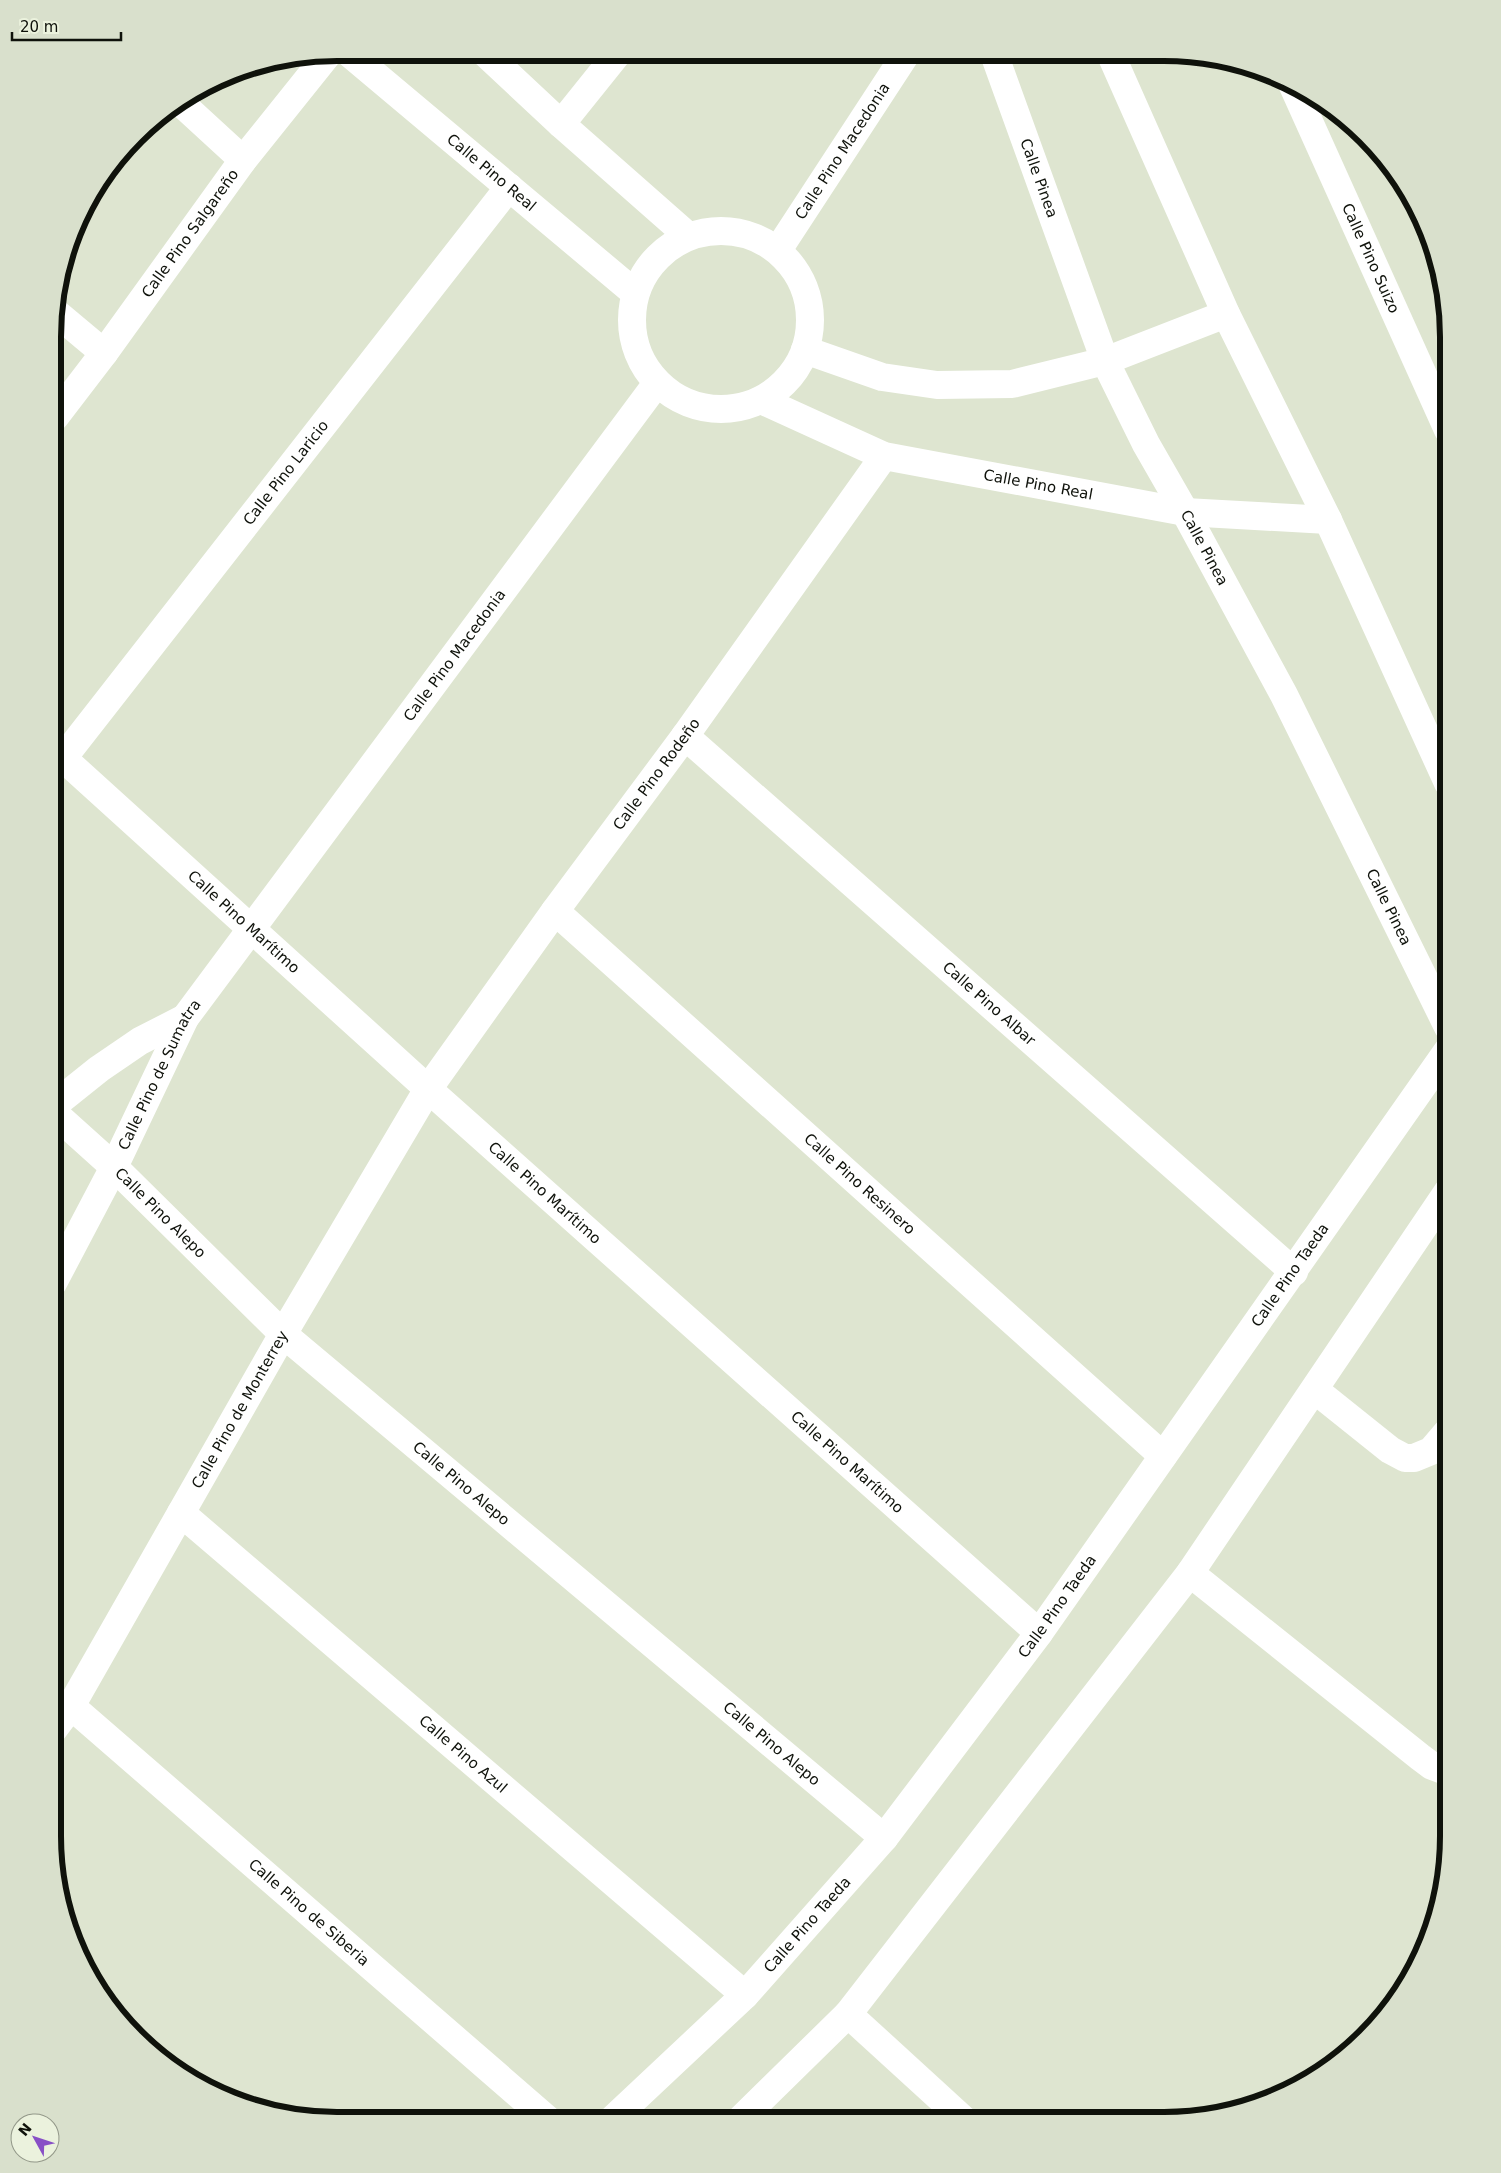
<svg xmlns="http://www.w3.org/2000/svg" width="1501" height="2173" font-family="'DejaVu Sans',sans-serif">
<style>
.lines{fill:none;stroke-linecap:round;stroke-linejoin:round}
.street{stroke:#fff;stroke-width:28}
.labels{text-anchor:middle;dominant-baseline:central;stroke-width:5;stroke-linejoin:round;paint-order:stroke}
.street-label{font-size:15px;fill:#0f120b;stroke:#ebf2dd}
.rim{fill:none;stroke:#0f120b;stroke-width:6}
</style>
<rect width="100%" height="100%" fill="#dee5d0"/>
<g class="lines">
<g class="street">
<path id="s1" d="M349,53L635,293"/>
<path d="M485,53L561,124L687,235"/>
<path id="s2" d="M994,54L1105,361L1146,444L1185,512L1284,695L1448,1027"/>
<path d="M1111,55L1226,314L1328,520L1448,783"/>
<path id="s3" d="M1293,86L1448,430"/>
<path d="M182,104L243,160"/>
<path d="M561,124L618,53"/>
<circle cx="721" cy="320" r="89"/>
<path id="s4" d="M778,250L906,54"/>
<path d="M55,312L104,353"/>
<path d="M805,350L882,377L937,385L1012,384L1105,361L1226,314"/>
<path id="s5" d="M761,400L884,456L1185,512L1328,520"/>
<path id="s6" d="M55,417L104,353L243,160L328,54"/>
<path id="s7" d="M685,736L1294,1272"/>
<path id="s8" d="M54,750L428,1089L1039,1633"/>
<path id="s9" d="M63,758L509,187"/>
<path id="s10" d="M555,911L1163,1456"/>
<path d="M54,1105L99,1069L140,1041L185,1018"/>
<path id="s11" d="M54,1113L114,1167L283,1334L884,1838"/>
<path id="s12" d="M53,1283L114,1167L185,1018L657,383"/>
<path d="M1315,1390L1390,1450L1405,1458H1414L1431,1451L1448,1431"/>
<path id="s13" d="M181,1513L745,1995"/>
<path d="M1190,1573L1420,1757L1432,1766L1448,1772"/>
<path id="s14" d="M71,1706L547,2119"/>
<path id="s15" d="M53,1730L71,1706L283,1334L428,1089L555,911L685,736L884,456"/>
<path d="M848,2014L964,2120"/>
<path id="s16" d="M613,2119L745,1995L884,1838L1039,1633L1448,1050"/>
<path d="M741,2119L848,2014L1190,1573L1448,1191"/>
</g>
</g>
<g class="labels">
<g class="street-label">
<text stroke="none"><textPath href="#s4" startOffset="118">Calle Pino Macedonia</textPath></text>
<text stroke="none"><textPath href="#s1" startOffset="186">Calle Pino Real</textPath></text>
<text stroke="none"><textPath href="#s2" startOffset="132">Calle Pinea</textPath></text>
<text stroke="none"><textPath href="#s6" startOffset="228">Calle Pino Salgareño</textPath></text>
<text stroke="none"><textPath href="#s3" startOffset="189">Calle Pino Suizo</textPath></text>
<text stroke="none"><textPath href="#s9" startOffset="362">Calle Pino Laricio</textPath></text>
<text stroke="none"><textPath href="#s5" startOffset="292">Calle Pino Real</textPath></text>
<text stroke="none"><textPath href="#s2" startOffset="538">Calle Pinea</textPath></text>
<text stroke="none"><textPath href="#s12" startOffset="748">Calle Pino Macedonia</textPath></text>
<text stroke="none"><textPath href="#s15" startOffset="1132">Calle Pino Rodeño</textPath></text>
<text stroke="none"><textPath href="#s2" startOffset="942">Calle Pinea</textPath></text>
<text stroke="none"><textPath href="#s8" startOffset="256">Calle Pino Marítimo</textPath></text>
<text stroke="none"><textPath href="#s7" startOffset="405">Calle Pino Albar</textPath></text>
<text stroke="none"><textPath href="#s12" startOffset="234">Calle Pino de Sumatra</textPath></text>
<text stroke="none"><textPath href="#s10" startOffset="409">Calle Pino Resinero</textPath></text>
<text stroke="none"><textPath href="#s8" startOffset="661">Calle Pino Marítimo</textPath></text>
<text stroke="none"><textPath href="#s11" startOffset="146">Calle Pino Alepo</textPath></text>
<text stroke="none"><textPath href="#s16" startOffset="1085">Calle Pino Taeda</textPath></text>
<text stroke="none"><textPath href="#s15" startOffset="371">Calle Pino de Monterrey</textPath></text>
<text stroke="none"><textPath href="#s8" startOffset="1066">Calle Pino Marítimo</textPath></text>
<text stroke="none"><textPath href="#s11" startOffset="551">Calle Pino Alepo</textPath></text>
<text stroke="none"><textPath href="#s16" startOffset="680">Calle Pino Taeda</textPath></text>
<text stroke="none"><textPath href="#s11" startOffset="956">Calle Pino Alepo</textPath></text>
<text stroke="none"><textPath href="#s13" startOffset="371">Calle Pino Azul</textPath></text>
<text stroke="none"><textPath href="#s14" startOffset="315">Calle Pino de Siberia</textPath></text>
<text stroke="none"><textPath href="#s16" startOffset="275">Calle Pino Taeda</textPath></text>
</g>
</g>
<path d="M0 0H1501V2173H0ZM337 61H1164A276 276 0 0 1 1440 337V1836A276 276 0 0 1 1164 2112H337A276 276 0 0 1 61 1836V337A276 276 0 0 1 337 61Z" fill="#d9e0cc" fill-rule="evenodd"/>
<path class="rim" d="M337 61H1164A276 276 0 0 1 1440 337V1836A276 276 0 0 1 1164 2112H337A276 276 0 0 1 61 1836V337A276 276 0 0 1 337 61Z"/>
<g transform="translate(35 2138) rotate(310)"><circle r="24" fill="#ebf2dd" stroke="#939889"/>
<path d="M0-4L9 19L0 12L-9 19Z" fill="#884fc6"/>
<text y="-8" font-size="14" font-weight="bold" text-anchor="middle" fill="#0f120b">N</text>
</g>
<path d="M12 32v8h109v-8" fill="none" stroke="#0f120b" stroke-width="2.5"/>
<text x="20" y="32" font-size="15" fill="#0f120b" stroke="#ebf2dd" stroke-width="4" paint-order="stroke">20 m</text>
</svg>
